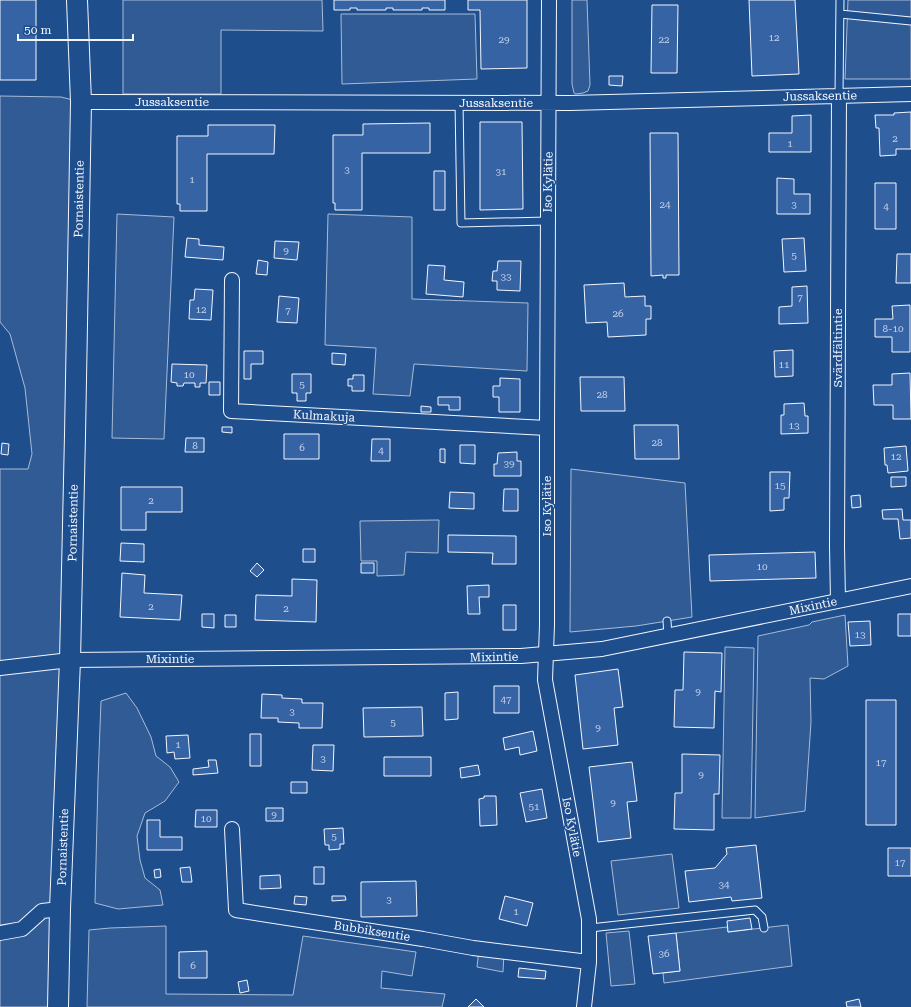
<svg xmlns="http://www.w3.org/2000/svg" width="911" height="1007" font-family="'Roboto Serif',serif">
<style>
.built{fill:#305b95;stroke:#a8bbd7}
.building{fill:#3563a3;stroke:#f2f6ff}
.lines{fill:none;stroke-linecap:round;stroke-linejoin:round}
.lane-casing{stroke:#f2f6ff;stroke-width:9}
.street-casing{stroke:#f2f6ff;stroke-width:16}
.secondary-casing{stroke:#f2f6ff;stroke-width:22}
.lane{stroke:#1f4e8c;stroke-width:7}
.street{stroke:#1f4e8c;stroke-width:14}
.secondary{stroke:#1f4e8c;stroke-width:20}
.labels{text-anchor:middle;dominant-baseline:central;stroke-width:3;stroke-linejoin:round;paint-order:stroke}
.number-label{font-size:10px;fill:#c3d1e8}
.street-label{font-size:12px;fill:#f2f6ff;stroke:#1f4e8c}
</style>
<rect width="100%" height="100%" fill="#1f4e8c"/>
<path class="built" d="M123,0H322L323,31L221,30V94H123Z
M572,0H587L590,85L588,91L583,93L576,94L574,93L572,84Z
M848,0H911V79H845Z
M341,14H475L477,79L342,84Z
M0,96L61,97L81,102L58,1007H0V469H28L32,454L25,388L10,334L0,322Z
M117,214L174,217L164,439L112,438Z
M328,214L412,217V299L528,303L527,371L414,364L410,396L373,394L376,348L325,345Z
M571,469L685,483L692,617L636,626L570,632Z
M439,520L438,553L406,552L404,575L377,576V561H361L360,521Z
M845,615L848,666L824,679L810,678L811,722L805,811L755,818L758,636L809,625L812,622Z
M725,647L754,648L751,818H722Z
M126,693L137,708L151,737L156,756L170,767L179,782L165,801L145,813L137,836L140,860L145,878L160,890L163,905L118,909L95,903L98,780L101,701Z
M672,854L679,908L618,915L611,861Z
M788,925L792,966L664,983L663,973L680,971L676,933L727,927L728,932Z
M166,926V994L293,995L303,936L416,952L412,976L382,971L381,988L445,994L442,1007H87L89,930L110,928Z
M629,931L635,984L611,986L606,933Z
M479,949L504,953L503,972L477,967Z"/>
<path class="building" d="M0,0H36V80H0Z
M334,0H445V10H429V8H422V10H393V8H386V10H357V8H350V10H334Z
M468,0H527V68L481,69L480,10H468Z
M749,0H795L799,74L752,76Z
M652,5H678L677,73H651Z
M609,76H623L622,86L609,85Z
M911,112V149H896V155L880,156L879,128H876L875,115H894V113Z
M811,115V152H769V133H792V116Z
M480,122H522L523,209L480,210Z
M430,123V153H362V210H335V203H333V135H363V124Z
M208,125H275L274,154H207V211H180V204H177V136H208Z
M650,133H678L679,275H666V278H663V275L651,276Z
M434,171H445V210H434Z
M777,178L794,179V194H810V214H777Z
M875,183H896V229H875Z
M187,238L199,239V245L224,247L223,260L185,257Z
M804,238L806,271L784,272L782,239Z
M275,241L299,242L297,260L274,258Z
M897,254H911V283H896Z
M258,260L268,262L267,275L256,274Z
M498,261H521L520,291L497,290V281H492L493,271H497Z
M428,265L445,266L444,280L464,282L463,297L426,294Z
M624,283L625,297L645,296V306H651V319H646V335L608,337L607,322L586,323L584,285Z
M807,286L808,323L779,324V307L792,306V287Z
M195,289L213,290L211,320L189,319L190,300H194Z
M279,296L299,298L297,323L277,322Z
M910,305V352H892V337H875V319H893L892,306Z
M793,350V376L775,377L774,351Z
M244,351H263V364H251V379H244Z
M332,353L346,354L345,365L332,364Z
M172,364L207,365L206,383H200V387H195V383H184L183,386H177V383L171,382Z
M910,373L911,419H893V405H874L873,385H892V374Z
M292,374H311V393H306V401H297V393H292Z
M353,375H364V391H352V386H348V379H353Z
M580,377H624L625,411H581Z
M500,378L520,379V412H499V397H493V386H500Z
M209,382H220V395H209Z
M438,397H460V410H449V405H438Z
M804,403L805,416H808V433L781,434V415H784V404Z
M421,406L431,407V412H421Z
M634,425H678L679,459H635Z
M222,427H232V433L222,432Z
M284,434H319V459H284Z
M186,438H204V452H185Z
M372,439H390V461H371Z
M2,443L9,444L8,455L1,454Z
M460,445H475V464L460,463Z
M906,446L908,471L888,473L887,465H885L884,448Z
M440,449H445V463L440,462Z
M517,452V461H521V476H494V464H497L498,453Z
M770,472H790L789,498H784V510L770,511Z
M891,477H906V486L891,487Z
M121,487H182V512H146V530H121Z
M504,489H518V511H503Z
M450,492L474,493V509L449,508Z
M860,495L861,507L852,508L851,496Z
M902,509L903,520H911V538L900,539L898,519H883L882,510Z
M448,535L516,536V564H492L493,553L448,552Z
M121,543L144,544V562L120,561Z
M303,549H315V562H303Z
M815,552L816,578L710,581L709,555Z
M257,563L264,570L257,577L250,571Z
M361,563H374V573H361Z
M122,573L145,575L144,593L182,595L180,620L120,617Z
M292,579L317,580L316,622L255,620L256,595L292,596Z
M489,585V597H479L480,614H468L467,586Z
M503,605H516V630H503Z
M202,614H214V628L202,627Z
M898,614H911V636H898Z
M225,615H236V627H225Z
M870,621L871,645L850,646L848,622Z
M684,652L722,653L721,692L715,691L714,728L674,727L675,690H683Z
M618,669L623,707L614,708L618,745L583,749L575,675Z
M494,686H519V713H494Z
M458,692V719L445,720V693Z
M262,694L282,695V698L302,699V703H323L322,728H299V723L278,722V718H261Z
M866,700H896V825H866Z
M422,707L423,736L364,737L363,708Z
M533,731L537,751L520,755L519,747L505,750L503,738Z
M250,734H261V766H250Z
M188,735L190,758L175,759L174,752L167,753L166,736Z
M313,745H334L333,771L312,770Z
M682,754L720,755L719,794H714V830L674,829L675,793H682Z
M384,757H431V776H384Z
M208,760H216L218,773L193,775V769L209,767Z
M632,762L637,801L627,802L631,838L598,842L589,767Z
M478,765L480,775L461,778L460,768Z
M291,782H307V793H291Z
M542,789L547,818L526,822L520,793Z
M484,796H496L497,825L480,826L479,799L484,798Z
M266,808H283V821H266Z
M196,810H217V827H195Z
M147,820H160V837H182V850H147Z
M343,828L344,844H340V849L329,850V845H325L324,829Z
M756,845L762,898L732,901L731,897L689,902L685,871L715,868L727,854L726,848Z
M888,848H911V876H888Z
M190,867L192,882H182L180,868Z
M314,867H324V884H314Z
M160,869L161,877L155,878L154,870Z
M280,875L281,888L260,889V876Z
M416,881L417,916L361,917V882Z
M295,896L307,897L306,905L294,904Z
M332,896H345L346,900L332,901Z
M505,896L533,903L527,926L499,919Z
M750,918L752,929L728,932L727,921Z
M676,933L680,971L653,974L648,936Z
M207,951V978H179V952Z
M519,968L546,971L545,979L518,977Z
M247,980L249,991L240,993L238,982Z
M476,999L484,1007H468Z
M859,999L861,1007H847L846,1002Z"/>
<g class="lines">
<g class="lane-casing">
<path id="lane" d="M840,14L911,21
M839,95L840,0
M459,102L461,223L547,221
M667,621L668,636
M590,928L755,910L762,917L764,928"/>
</g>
<g class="street-casing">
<path id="street" d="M549,0L547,428V625L545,680L589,919V962L584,1007
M81,102L570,103L911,94
M232,280L231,411L547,428
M838,601L837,546L839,95
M0,668L70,660L521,656L602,649L911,586
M232,829L236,910L423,939L473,948L589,962
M0,933L22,929L42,911L60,909"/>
</g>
<g class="secondary-casing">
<path id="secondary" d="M58,1007L60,909L70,660L75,435L81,102L77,0"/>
</g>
<use href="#lane" class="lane"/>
<use href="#street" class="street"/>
<use href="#secondary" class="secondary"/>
</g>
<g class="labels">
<g class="number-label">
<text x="774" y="37">12</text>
<text x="504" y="39">29</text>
<text x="664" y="39">22</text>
<text x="895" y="138">2</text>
<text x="790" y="143">1</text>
<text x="347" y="169">3</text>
<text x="501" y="171">31</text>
<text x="192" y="179">1</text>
<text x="665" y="204">24</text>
<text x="794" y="204">3</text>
<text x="886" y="206">4</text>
<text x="286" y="250">9</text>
<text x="794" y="255">5</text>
<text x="506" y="276">33</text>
<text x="800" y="297">7</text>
<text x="201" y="309">12</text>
<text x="288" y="310">7</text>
<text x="618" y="313">26</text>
<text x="893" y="328">8-10</text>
<text x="784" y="364">11</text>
<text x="189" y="374">10</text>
<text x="302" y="384">5</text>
<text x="602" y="394">28</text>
<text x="794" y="425">13</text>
<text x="657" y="442">28</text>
<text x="195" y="445">8</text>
<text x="302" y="447">6</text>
<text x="381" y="450">4</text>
<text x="896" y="456">12</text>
<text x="509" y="463">39</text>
<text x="780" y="485">15</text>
<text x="151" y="500">2</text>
<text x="762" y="566">10</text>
<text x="151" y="606">2</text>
<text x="286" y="608">2</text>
<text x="860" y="634">13</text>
<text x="698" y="691">9</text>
<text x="506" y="699">47</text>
<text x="292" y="711">3</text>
<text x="393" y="722">5</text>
<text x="598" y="727">9</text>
<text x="178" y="744">1</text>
<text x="323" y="758">3</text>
<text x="881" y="762">17</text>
<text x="701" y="774">9</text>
<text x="613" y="802">9</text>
<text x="534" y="806">51</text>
<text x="274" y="814">9</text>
<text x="206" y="818">10</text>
<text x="334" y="836">5</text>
<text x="900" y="862">17</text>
<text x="724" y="884">34</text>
<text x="389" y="899">3</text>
<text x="516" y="911">1</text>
<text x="664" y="953">36</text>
<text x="193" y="965">6</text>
</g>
<g class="street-label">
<text transform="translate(820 96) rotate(-1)">Jussaksentie</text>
<text x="172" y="102">Jussaksentie</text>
<text x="496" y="103">Jussaksentie</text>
<text transform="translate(548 182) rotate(-89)">Iso Kylätie</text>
<text transform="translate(79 199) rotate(-89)">Pornaistentie</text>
<text transform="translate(838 348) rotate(-90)">Svärdfältintie</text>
<text transform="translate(324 416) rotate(3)">Kulmakuja</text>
<text transform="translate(547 506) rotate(-90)">Iso Kylätie</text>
<text transform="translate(73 523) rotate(-89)">Pornaistentie</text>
<text transform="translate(813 606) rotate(-12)">Mixintie</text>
<text transform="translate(494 657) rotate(-1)">Mixintie</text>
<text x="170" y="659">Mixintie</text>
<text transform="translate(572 827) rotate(79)">Iso Kylätie</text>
<text transform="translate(63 847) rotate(-88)">Pornaistentie</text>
<text transform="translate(372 931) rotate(9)">Bubbiksentie</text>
</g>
</g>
<path d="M18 34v6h115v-6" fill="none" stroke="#f2f6ff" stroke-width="2"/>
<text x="24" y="34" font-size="12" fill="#f2f6ff" stroke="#1f4e8c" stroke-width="3" paint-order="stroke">50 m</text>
</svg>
